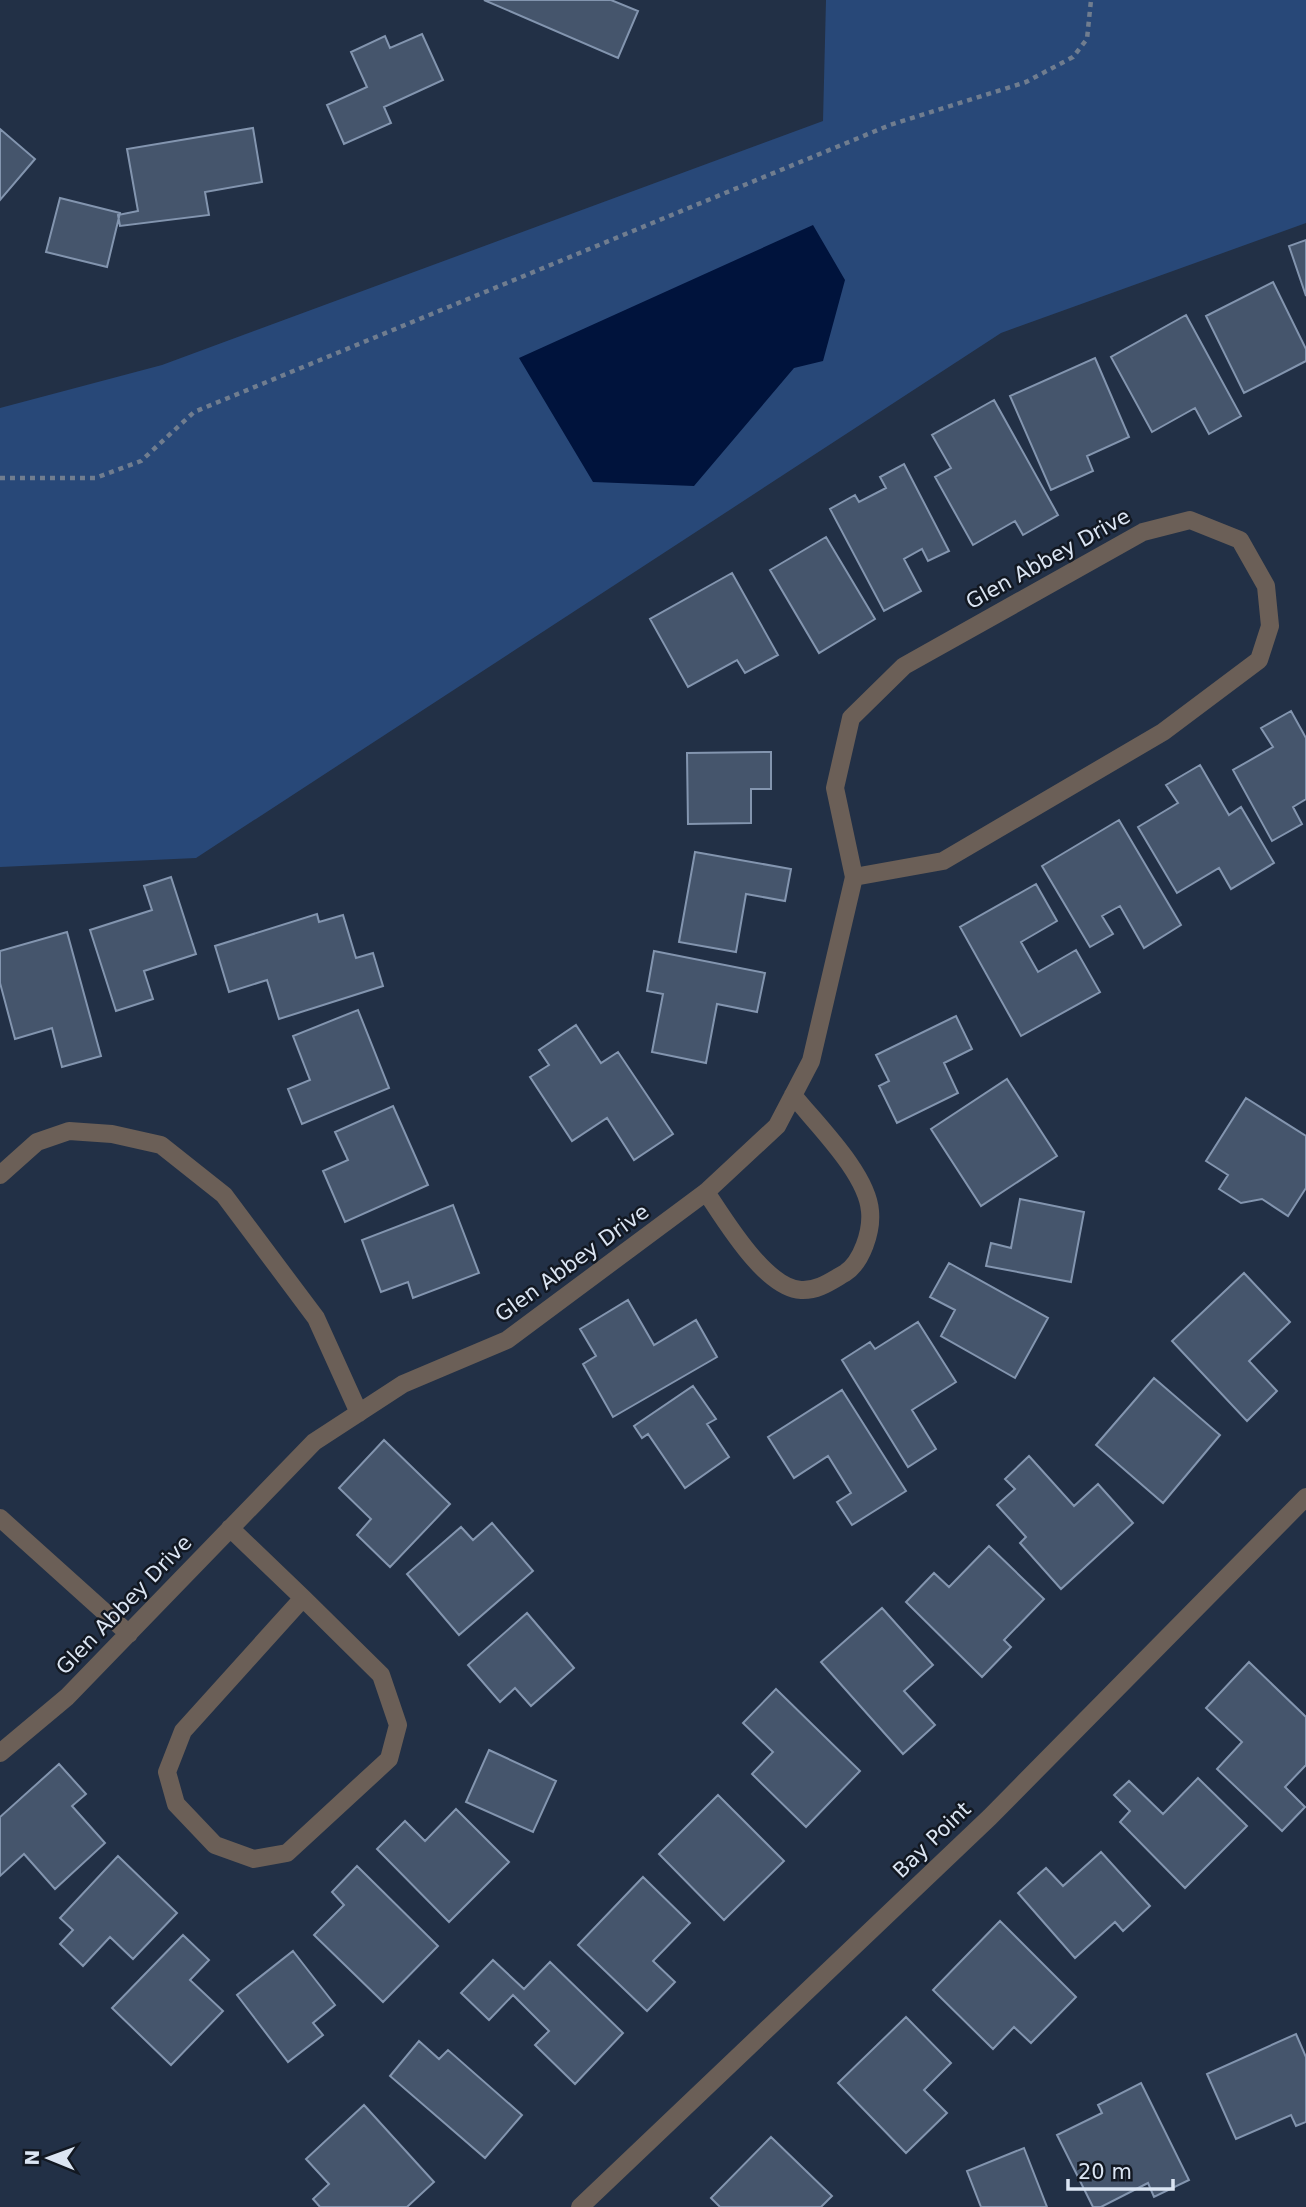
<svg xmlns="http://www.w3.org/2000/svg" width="1306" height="2207" font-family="'DejaVu Sans',sans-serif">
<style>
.green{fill:#284878}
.water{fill:#00133c}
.building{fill:#45556c;stroke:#8395af;stroke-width:2}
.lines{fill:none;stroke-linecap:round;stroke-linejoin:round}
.path{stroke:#707d8f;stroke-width:4.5;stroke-dasharray:5 5;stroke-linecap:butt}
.minor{stroke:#6b5f57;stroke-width:18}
.labels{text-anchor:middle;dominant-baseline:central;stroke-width:5;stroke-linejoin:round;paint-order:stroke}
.street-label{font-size:21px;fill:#dbe5f3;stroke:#121822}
</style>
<rect width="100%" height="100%" fill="#223046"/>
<path class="green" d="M826,0H1306V223L1001,333L196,858L0,867V408L162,365L823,121Z"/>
<path class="water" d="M813,225L845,280L823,361L794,368L694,486L593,482L519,358Z"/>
<path class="building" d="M484,0H611L638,11L618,58Z
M422,34L443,80L384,107L391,123L344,144L327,105L367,87L351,52L385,36L390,48Z
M253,128L262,182L205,192L209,215L120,226L118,215L138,211L127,149Z
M0,129L35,159L0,200Z
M60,198L120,213L107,267L46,252Z
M1306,240V296L1289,246Z
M1273,282L1306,349V361L1244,393L1206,316Z
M1186,315L1241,416L1209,434L1195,408L1152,432L1111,357Z
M1095,358L1129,437L1087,456L1093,471L1051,490L1010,396Z
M994,400L1058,515L1023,535L1015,521L973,545L935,477L951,468L932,435Z
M904,464L949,551L928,561L922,549L904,559L921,591L884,611L830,509L855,495L859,502L886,488L880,477Z
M826,537L875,619L819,653L770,570Z
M732,573L778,655L745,673L737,660L688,687L650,619Z
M1291,711L1306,738V799L1293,807L1302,824L1272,841L1233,770L1273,747L1261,728Z
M771,752V789H751V823L688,824L687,753Z
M1200,765L1229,815L1241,807L1274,863L1231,889L1219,868L1177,893L1138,827L1178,803L1166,785Z
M1119,820L1181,925L1144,948L1120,906L1102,916L1113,934L1090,947L1042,866Z
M695,852L791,869L785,901L746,894L736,952L679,942Z
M171,877L196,954L144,971L153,999L116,1011L90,930L152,910L144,886Z
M1036,884L1057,921L1021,942L1038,972L1076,950L1100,992L1021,1036L960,927Z
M317,914L319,922L343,915L356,958L373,953L383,986L279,1019L267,980L229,992L215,946Z
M67,932L101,1056L62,1067L52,1028L15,1039L0,983V951Z
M654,951L765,973L757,1012L717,1004L706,1063L652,1052L663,994L647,991Z
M358,1010L389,1088L302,1124L288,1089L310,1080L293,1036Z
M956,1016L972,1049L944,1063L958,1093L897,1123L879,1086L889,1081L876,1055Z
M576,1025L601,1063L618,1052L673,1134L634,1160L607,1118L572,1141L530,1077L549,1065L539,1050Z
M1007,1079L1057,1156L981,1206L931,1129Z
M1246,1098L1306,1136V1188L1288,1216L1262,1199L1241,1203L1219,1189L1228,1175L1206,1161Z
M393,1106L428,1185L345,1222L323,1171L348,1160L335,1132Z
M1020,1199L1084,1212L1071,1282L986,1266L991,1243L1011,1248Z
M453,1205L479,1273L413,1298L408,1282L381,1292L362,1240Z
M949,1263L1048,1318L1015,1378L941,1336L955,1310L930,1297Z
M1244,1273L1290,1322L1249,1361L1277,1391L1247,1421L1172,1341Z
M628,1300L654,1345L696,1320L717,1357L613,1417L583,1364L596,1356L580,1329Z
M918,1322L956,1382L912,1410L936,1449L908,1467L842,1360L870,1342L875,1349Z
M1154,1378L1220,1435L1163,1503L1096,1445Z
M693,1386L716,1419L707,1424L729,1457L685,1488L648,1434L642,1438L634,1426Z
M842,1390L906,1491L852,1525L837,1502L851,1493L828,1456L794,1478L768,1437Z
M384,1440L450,1504L390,1567L357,1535L371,1519L339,1488Z
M1029,1456L1074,1506L1098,1484L1133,1523L1061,1589L1020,1543L1026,1537L997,1505L1015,1489L1005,1479Z
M492,1523L533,1571L459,1635L407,1574L461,1527L473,1540Z
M989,1546L1044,1599L1004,1640L1011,1647L982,1677L906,1602L934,1573L949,1587Z
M882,1608L933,1665L904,1691L935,1725L903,1754L821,1662Z
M527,1613L574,1668L531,1706L515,1688L500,1702L468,1665Z
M1249,1662L1306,1717V1765L1285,1787L1305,1807L1282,1831L1217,1769L1242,1742L1206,1708Z
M776,1689L860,1771L806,1827L752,1774L773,1752L743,1723Z
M489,1750L556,1781L533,1832L466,1802Z
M59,1764L86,1794L72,1806L105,1843L55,1889L24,1854L0,1876V1817Z
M1198,1778L1247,1826L1185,1888L1120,1822L1130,1811L1114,1795L1129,1781L1163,1814Z
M718,1795L784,1861L724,1920L659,1854Z
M456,1809L509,1862L449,1922L377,1849L405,1821L425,1841Z
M1101,1852L1150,1906L1123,1931L1115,1922L1075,1958L1018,1893L1046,1868L1063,1886Z
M118,1856L177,1913L133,1959L110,1937L83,1966L60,1944L73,1930L60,1918Z
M357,1866L438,1946L383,2002L314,1935L344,1905L332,1892Z
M643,1877L690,1923L653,1961L675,1982L647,2011L578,1945Z
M1000,1921L1076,1997L1031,2043L1014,2027L993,2049L933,1990Z
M183,1935L209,1960L190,1980L223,2011L171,2065L112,2008Z
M293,1951L335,2005L313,2023L323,2035L288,2062L237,1995Z
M493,1960L524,1989L550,1962L623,2033L575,2084L535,2045L549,2031L513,1995L489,2020L461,1993Z
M906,2017L951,2063L924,2090L947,2113L906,2153L838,2083Z
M1296,2034L1306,2057V2122L1296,2126L1291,2115L1236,2139L1207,2074Z
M419,2041L439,2059L448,2050L522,2115L485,2158L390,2076Z
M1141,2083L1189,2180L1154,2197L1148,2183L1101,2207H1093L1057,2135L1102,2113L1098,2105Z
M364,2105L434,2182L407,2207H320L313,2199L329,2184L306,2159Z
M771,2137L832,2196L821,2207H720L711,2198Z
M1024,2148L1047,2207H981L967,2171Z"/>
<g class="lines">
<path class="path" d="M0,478H95L141,461L194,412L890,125L1026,82L1073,57L1087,39L1091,0"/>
<path class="minor" d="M0,1175L37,1142L69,1131L112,1134L161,1145L224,1195L316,1318L359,1413
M706,1192C725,1220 765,1288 801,1290C818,1291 831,1281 845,1273C862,1262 872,1231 870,1211C867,1173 816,1124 793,1095
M0,1518L129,1634
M230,1528L303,1598L381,1675L398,1725L389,1759L287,1853L254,1859L215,1845L176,1804L167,1772L183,1731L303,1598
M0,1753L67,1697L314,1442L403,1384L507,1340L706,1192L777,1126L811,1061L854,877L835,788L851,718L904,666L1143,532L1190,520L1240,540L1266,586L1270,626L1259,660L1163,732L943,861L854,877
M580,2207L990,1817L1306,1497"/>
</g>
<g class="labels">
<g class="street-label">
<text transform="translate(1048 559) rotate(-29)">Glen Abbey Drive</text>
<text transform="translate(572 1263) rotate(-36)">Glen Abbey Drive</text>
<text transform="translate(124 1605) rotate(-46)">Glen Abbey Drive</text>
<text transform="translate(932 1840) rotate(-44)">Bay Point</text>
</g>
</g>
<g transform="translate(49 2158) rotate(271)" stroke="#121822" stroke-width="5" paint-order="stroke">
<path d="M0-5L12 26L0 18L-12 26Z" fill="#dbe5f3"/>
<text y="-10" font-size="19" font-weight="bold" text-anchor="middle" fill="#dbe5f3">N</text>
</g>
<path d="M1068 2179v10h105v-10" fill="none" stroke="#dbe5f3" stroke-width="3.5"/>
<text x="1078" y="2179" font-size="21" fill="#dbe5f3" stroke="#121822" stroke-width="5" paint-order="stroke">20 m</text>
</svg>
